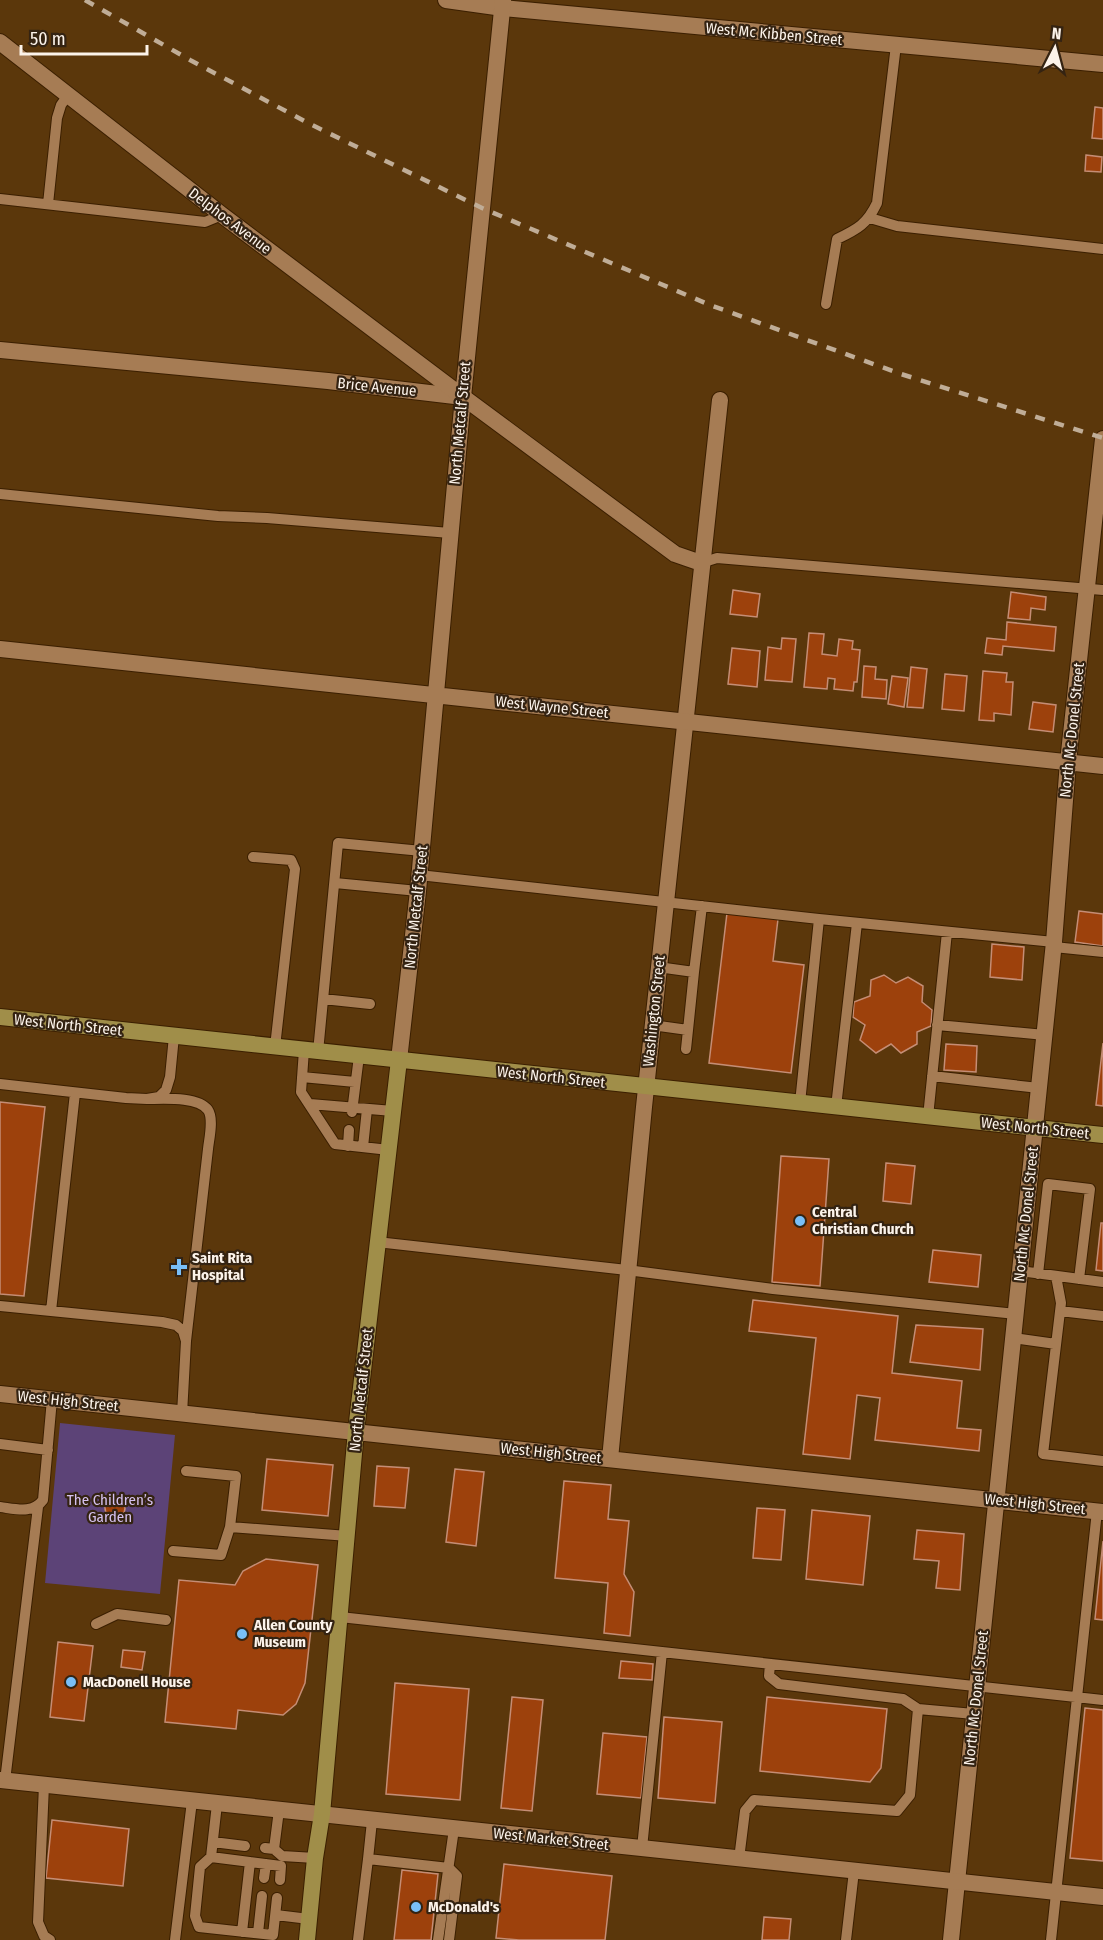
<svg xmlns="http://www.w3.org/2000/svg" width="1103" height="1940" font-family="'Fira Sans Condensed',sans-serif">
<style>
.garden{fill:#5c4377}
.building{fill:#9d410c;stroke:#c58d75;stroke-width:1.5}
.lines{fill:none;stroke-linecap:round;stroke-linejoin:round}
.service-casing{stroke:#3b1f00;stroke-width:12}
.minor-casing{stroke:#3b1f00;stroke-width:18}
.tertiary-casing{stroke:#3b1f00;stroke-width:18}
.secondary-casing{stroke:#3b1f00;stroke-width:18}
.service{stroke:#a67c54;stroke-width:10}
.minor{stroke:#a67c54;stroke-width:16}
.tertiary{stroke:#a67c54;stroke-width:16}
.secondary{stroke:#a08e49;stroke-width:16}
.rail{stroke:#c0ad97;stroke-width:4.5;stroke-dasharray:10 10;stroke-linecap:butt}
.poi-dot{fill:#79bff8;stroke:#342312;stroke-width:2}
.labels{text-anchor:middle;dominant-baseline:central;stroke-width:4.5;stroke-linejoin:round;paint-order:stroke}
.street-label{font-size:15px;fill:#fcf3ea;stroke:#342312}
.poi-label{font-size:15px;font-weight:bold;fill:#fcf3ea;stroke:#342312;text-anchor:start}
.park-label{font-size:15px;fill:#d5c1ef;stroke:#342312}
</style>
<rect width="100%" height="100%" fill="#5b370b"/>
<path class="garden" d="M60,1423L175,1435L160,1594L45,1583Z"/>
<path class="building" d="M1095,107L1103,108V139L1092,138Z
M1086,155L1102,157L1101,172L1085,171Z
M733,590L760,594L757,617L730,614Z
M1011,592L1046,597L1045,610L1031,608L1030,620L1008,618Z
M1007,622L1056,627L1054,651L1003,646L1002,655L985,653L987,638L1006,640Z
M809,633L824,634L822,654L837,656L839,639L853,641L852,649L860,650L857,682H854L853,691L834,689L835,679L828,678L827,689L804,687Z
M782,638L796,639L792,682L765,680L768,647L781,649Z
M732,648L760,651L757,687L728,684Z
M864,666L876,667L875,679L887,680L886,699L862,697Z
M911,667L927,669L923,708L907,707Z
M983,671L1007,673L1006,682H1013L1011,715L994,713V721L979,720Z
M945,674L967,676L964,711L942,709Z
M892,676L908,678L904,707L888,704Z
M1033,702L1056,705L1053,732L1029,729Z
M1079,911L1103,914V946L1075,942Z
M727,913L778,919L773,961L804,965L791,1073L709,1063Z
M992,944L1024,947L1022,980L990,977Z
M884,975L896,983L908,977L923,986L922,1002L932,1010L931,1026L917,1032V1044L901,1053L891,1044L876,1053L860,1040L865,1025L853,1017L854,1002L870,996L871,980Z
M1103,1043V1106L1096,1105Z
M946,1044L977,1046L976,1072L944,1070Z
M0,1102L45,1107L24,1296L0,1294Z
M781,1156L829,1159L820,1286L772,1282Z
M886,1163L915,1166L911,1204L883,1201Z
M1101,1223H1103V1271L1096,1270Z
M933,1250L981,1255L978,1287L929,1282Z
M753,1300L898,1316L892,1373L962,1381L957,1428L981,1430L979,1451L875,1440L880,1398L857,1395L850,1459L803,1454L816,1338L749,1331Z
M916,1325L983,1329L980,1370L910,1362Z
M267,1459L333,1465L328,1516L262,1510Z
M377,1466L409,1468L405,1508L374,1506Z
M455,1469L484,1472L476,1546L446,1542Z
M564,1481L611,1485L608,1519L629,1521L624,1574L634,1592L630,1636L604,1633L608,1583L555,1578Z
M105 1508a10 10 0 1 1 20 0a10 10 0 1 1-20 0Z
M757,1508L785,1510L781,1560L753,1558Z
M812,1510L870,1516L863,1585L806,1579Z
M917,1530L964,1534L960,1590L936,1588L939,1561L914,1559Z
M1103,1541V1620L1095,1619Z
M266,1559L318,1565L305,1683L296,1704L283,1715L238,1710L236,1729L165,1722L179,1580L235,1585L243,1571Z
M58,1642L93,1646L84,1721L50,1717Z
M123,1650L145,1652L142,1670L121,1667Z
M621,1661L653,1664L652,1680L619,1678Z
M395,1683L469,1689L460,1800L386,1794Z
M512,1697L543,1700L532,1811L501,1808Z
M767,1697L887,1709L881,1768L870,1782L760,1771Z
M1085,1708L1103,1710V1861L1070,1858Z
M664,1717L722,1722L715,1803L658,1798Z
M603,1733L647,1737L641,1798L597,1794Z
M52,1820L129,1829L123,1886L46,1878Z
M504,1864L612,1876L605,1940H519L496,1938Z
M402,1870L438,1874L431,1940H394Z
M764,1917L791,1919L789,1940H762Z"/>
<g class="lines">
<g class="service-casing">
<path id="service" d="M0,199L205,222L222,215
M48,204L57,118L61,105L68,95
M870,218L897,226L1103,249
M826,304L837,239C858,229 867,224 877,203L896,45
M0,494L218,516L267,518L450,533
M701,563L717,558L1103,590
M253,857L291,860L295,869L275,1047
M419,875L819,919L1054,942
M335,883L418,891
M1054,947L1103,952
M694,972L702,906
M323,999L370,1004
M652,1025L688,1030L694,972L658,967
M937,1025L1045,1035
M686,1049L688,1030
M304,1050L301,1092L335,1144L389,1150
M318,1052L338,843L422,851
M932,1076L1039,1088
M302,1077L355,1082
M0,1084L126,1098L147,1099L159,1097L166,1090L170,1077L174,1036
M147,1099C162,1099 198,1096 208,1110C214,1119 209,1139 208,1149L186,1341
M800,1103L819,919
M310,1104L393,1111
M836,1107L857,923
M352,1112L359,1056
M928,1117L947,932
M348,1146L349,1130
M363,1147L367,1109
M377,1242L627,1270L773,1289L1016,1314
M1020,1271L1103,1282
M1038,1274L1048,1184L1090,1189L1079,1279
M1056,1276L1061,1303L1043,1454L1103,1461
M0,1306L162,1322L176,1325L183,1331L186,1341L182,1414
M51,1311L75,1093
M1060,1311L1103,1316
M1013,1338L1056,1344
M0,1444L48,1450
M186,1471L236,1476L230,1527
M0,1507C16,1509 33,1514 43,1500L52,1399
M173,1551L221,1555L230,1527L348,1536
M340,1617L1103,1700
M96,1624L117,1614L166,1620
M918,1709L974,1714
M5,1781L38,1507
M44,1785L38,1922L44,1936L50,1940
M217,1804L211,1857L281,1866L280,1880
M213,1842L245,1846
M265,1848L274,1849L279,1810
M642,1848L662,1652
M274,1849L282,1856L315,1858
M211,1857L200,1867L195,1916L199,1927L273,1935L277,1898
M368,1859L372,1821
M739,1859L745,1811L754,1800L897,1811L910,1795L918,1709L903,1699L779,1684L769,1676L770,1664
M264,1878L266,1864
M276,1915L309,1919
M242,1932L250,1862
M258,1933L262,1896
M175,1940L192,1801
M358,1940L368,1859L449,1868L457,1876L449,1940
M438,1940L454,1829
M846,1940L854,1871
M1051,1940L1097,1511"/>
</g>
<g class="minor-casing">
<path id="minor" d="M446,0L503,8L1103,64
M0,350L328,381L463,397L675,554L701,563
M0,1394L1103,1512
M610,1459L644,1107L720,400
M951,1940L1054,942L1068,762L1103,439"/>
</g>
<g class="tertiary-casing">
<path id="tertiary" d="M0,42L222,215L463,397
M0,649L1103,766
M399,1060L418,891L463,397L503,0
M0,1780L1103,1897"/>
</g>
<g class="secondary-casing">
<path id="secondary" d="M0,1017L1103,1135
M307,1940L315,1858L322,1814L356,1431L399,1060"/>
</g>
<use href="#service" class="service"/>
<use href="#minor" class="minor"/>
<use href="#tertiary" class="tertiary"/>
<use href="#secondary" class="secondary"/>
<path class="rail" d="M85,0L190,60L310,124L482,208L710,305L901,374L1103,438"/>
</g>
<g class="poi-dot">
<circle cx="800" cy="1221" r="6"/>
<path d="M176 1258h6v6h6v6h-6v6h-6v-6h-6v-6h6z"/>
<circle cx="242" cy="1634" r="6"/>
<circle cx="71" cy="1682" r="6"/>
<circle cx="416" cy="1907" r="6"/>
</g>
<g class="labels">
<g class="street-label">
<text transform="translate(774 34) rotate(5)">West Mc Kibben Street</text>
<text transform="translate(230 221) rotate(37)">Delphos Avenue</text>
<text transform="translate(377 387) rotate(6)">Brice Avenue</text>
<text transform="translate(460 423) rotate(-85)">North Metcalf Street</text>
<text transform="translate(552 707) rotate(6)">West Wayne Street</text>
<text transform="translate(1072 730) rotate(-84)">North Mc Donel Street</text>
<text transform="translate(416 907) rotate(-84)">North Metcalf Street</text>
<text transform="translate(654 1011) rotate(-84)">Washington Street</text>
<text transform="translate(68 1025) rotate(6)">West North Street</text>
<text transform="translate(551 1077) rotate(6)">West North Street</text>
<text transform="translate(1035 1128) rotate(6)">West North Street</text>
<text transform="translate(1026 1214) rotate(-84)">North Mc Donel Street</text>
<text transform="translate(361 1390) rotate(-84)">North Metcalf Street</text>
<text transform="translate(68 1401) rotate(6)">West High Street</text>
<text transform="translate(551 1453) rotate(6)">West High Street</text>
<text transform="translate(1035 1504) rotate(6)">West High Street</text>
<text transform="translate(976 1698) rotate(-84)">North Mc Donel Street</text>
<text transform="translate(551 1839) rotate(6)">West Market Street</text>
</g>
<g class="poi-label">
<text x="812" y="1212">Central<tspan x="812" dy="17">Christian Church</tspan></text>
<text x="192" y="1258">Saint Rita<tspan x="192" dy="17">Hospital</tspan></text>
<text x="254" y="1625">Allen County<tspan x="254" dy="17">Museum</tspan></text>
<text x="83" y="1682">MacDonell House</text>
<text x="428" y="1907">McDonald's</text>
</g>
<g class="park-label">
<text x="110" y="1500">The Children’s<tspan x="110" dy="17">Garden</tspan></text>
</g>
</g>
<g transform="translate(1055 48) rotate(6)" stroke="#342312" stroke-width="4.5" paint-order="stroke">
<path d="M0-4.5L10 22L0 15L-10 22Z" fill="#fcf3ea"/>
<text y="-9" font-size="16" font-weight="bold" text-anchor="middle" fill="#fcf3ea">N</text>
</g>
<path d="M21 45v9h126v-9" fill="none" stroke="#fcf3ea" stroke-width="3"/>
<text x="30" y="45" font-size="18" fill="#fcf3ea" stroke="#342312" stroke-width="4.5" paint-order="stroke">50 m</text>
</svg>
